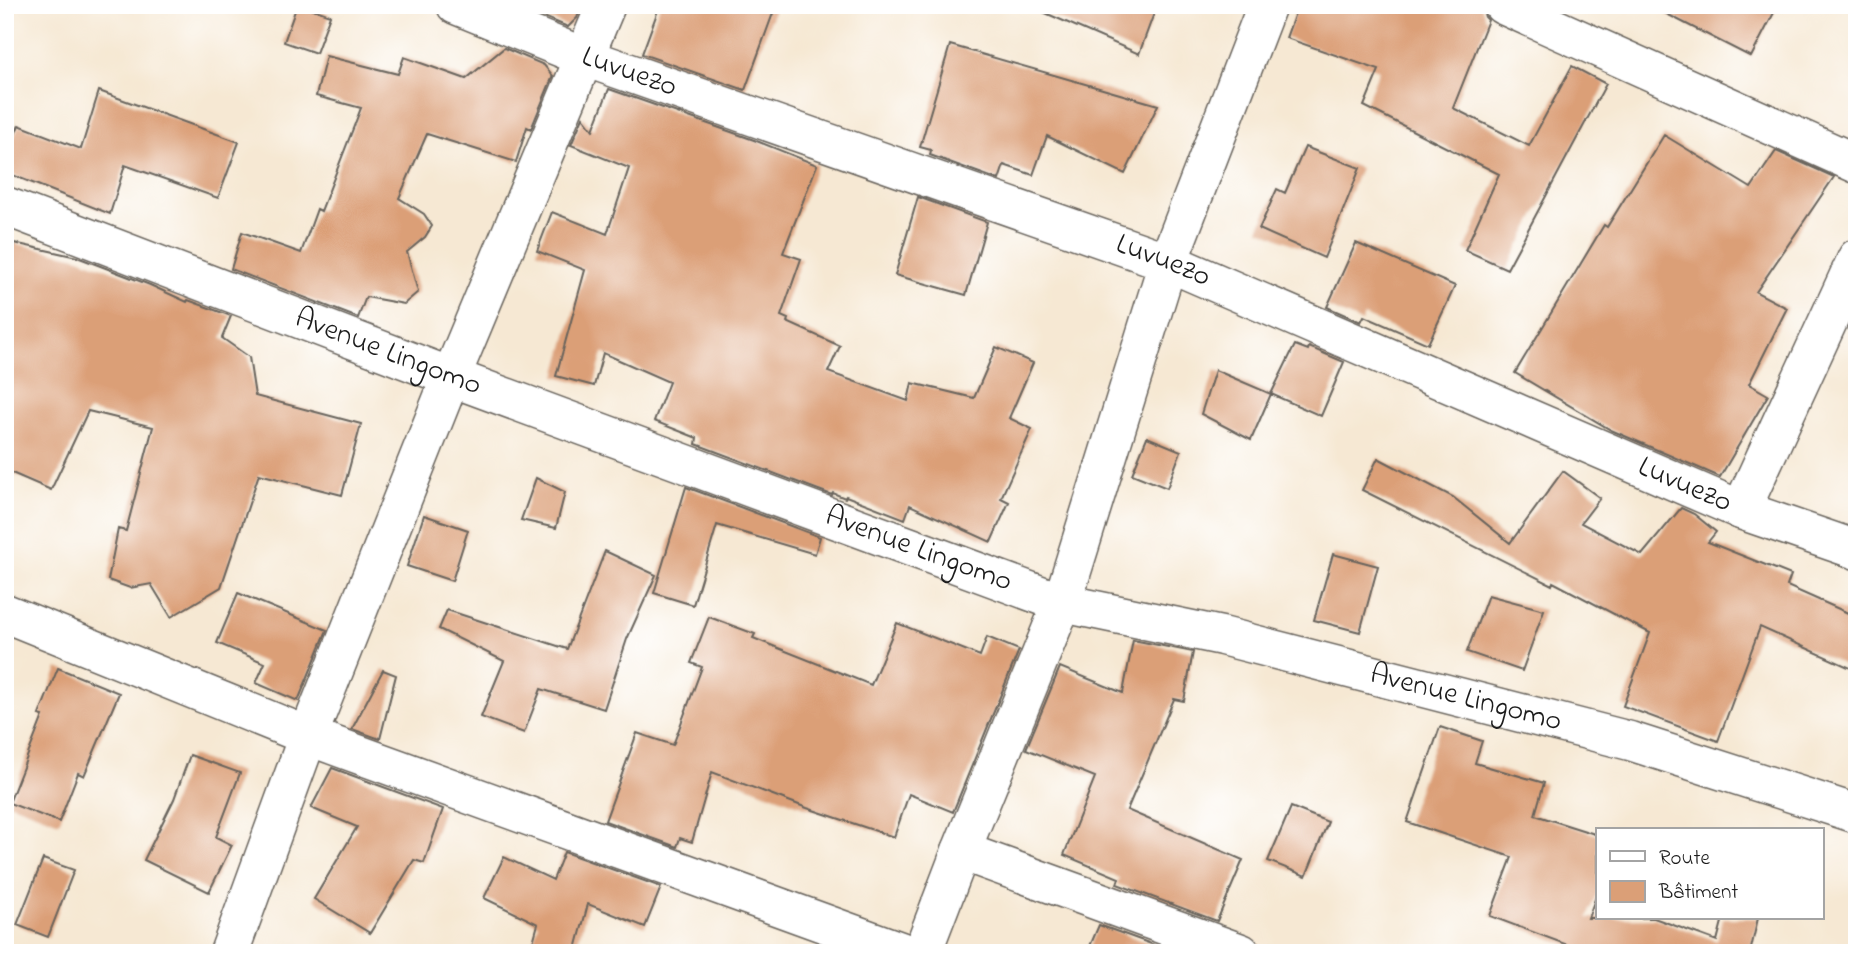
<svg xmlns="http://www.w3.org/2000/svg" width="1862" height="958" font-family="'Indie Flower',sans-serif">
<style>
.building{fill:#db9f77}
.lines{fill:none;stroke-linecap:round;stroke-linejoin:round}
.street-casing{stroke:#68635c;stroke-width:41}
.street{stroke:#fff;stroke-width:38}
.labels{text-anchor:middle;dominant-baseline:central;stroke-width:7;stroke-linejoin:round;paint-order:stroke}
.street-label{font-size:30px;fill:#1c1c1c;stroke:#fff}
</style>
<rect width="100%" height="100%" fill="#fff"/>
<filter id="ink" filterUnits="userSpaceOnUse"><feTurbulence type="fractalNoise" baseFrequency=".0143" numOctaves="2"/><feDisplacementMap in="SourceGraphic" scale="14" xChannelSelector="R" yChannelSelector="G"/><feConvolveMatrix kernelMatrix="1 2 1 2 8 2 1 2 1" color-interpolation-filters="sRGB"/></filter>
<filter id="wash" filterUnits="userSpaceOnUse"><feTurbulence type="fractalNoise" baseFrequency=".00686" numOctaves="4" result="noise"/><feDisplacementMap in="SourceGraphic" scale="28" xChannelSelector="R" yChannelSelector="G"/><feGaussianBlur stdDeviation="1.57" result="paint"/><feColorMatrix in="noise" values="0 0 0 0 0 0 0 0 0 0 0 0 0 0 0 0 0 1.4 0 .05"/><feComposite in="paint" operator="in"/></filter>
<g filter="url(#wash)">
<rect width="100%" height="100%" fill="#f6e8d3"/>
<g id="blocks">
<path class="building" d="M297,5H302L330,15L316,53L284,42Z
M515,5H582L577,18L568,27Z
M660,5H776L745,90L642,54Z
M1027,5H1157L1139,54Z
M1298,5H1481L1485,17L1488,20L1453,108L1529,146L1572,66L1606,84L1507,269L1465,250L1499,174L1364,106L1379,70L1286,38Z
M1649,5H1778L1751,57Z
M950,45L1158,105L1125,174L1047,136L1033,175L1004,165L999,180L930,155L931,150L920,147Z
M504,48L544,65L553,76L531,129L527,127L516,162L427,134L399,198L424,214L432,226L425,237L407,252L418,292L404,304L366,297L358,318L231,269L242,232L301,253L317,209L321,211L361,108L316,96L326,56L398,74L404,57L466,79Z
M609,89L754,140L817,165L783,253L801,259L781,316L788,319L787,322L840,346L828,372L908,401L912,383L974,398L996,347L1033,363L1009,418L1032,429L1001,498L1009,502L991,542L910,505L905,519L846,496L845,498L833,493L832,495L696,444L697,438L654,421L669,382L603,353L594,386L556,376L585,270L537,251L552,212L607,234L629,168L571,145L583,117L593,130Z
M99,91L239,142L218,198L125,165L110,214L5,172V158L19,125L81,149Z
M1664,135L1751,188L1776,151L1834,177L1756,292L1787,308L1749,384L1768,395L1720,477L1611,430L1515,373L1604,225L1607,227Z
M1305,147L1360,168L1324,258L1259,229L1277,189L1285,193Z
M918,197L987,222L966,295L895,275Z
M14,243L77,257L150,285L187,302L188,300L231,316L222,338L249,357L255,396L361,424L342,495L259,474L221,587L171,617L151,584L130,588L108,580L118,529L126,531L153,427L88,411L51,490L5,470V282Z
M1356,243L1455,286L1428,344L1364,316L1361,322L1327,307Z
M1295,345L1308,350L1309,347L1344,362L1321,416L1271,394Z
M1215,370L1271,394L1251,440L1201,414Z
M1147,437L1181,451L1167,488L1132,474Z
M1378,458L1453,497L1510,543L1563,471L1600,498L1581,523L1642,555L1681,508L1694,514L1716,532L1708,542L1791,575L1787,586L1857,617V671L1760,627L1718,741L1623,706L1650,633L1553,582L1552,585L1362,490Z
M536,478L565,492L556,528L521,520Z
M686,487L820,537L815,554L717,525L693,605L654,593Z
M424,515L468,530L452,581L407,566Z
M605,551L656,575L627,639L604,709L541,689L524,733L481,717L504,661L439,629L447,610L567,649Z
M1333,554L1378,566L1360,632L1314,620Z
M238,593L327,630L298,701L256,683L265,663L217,643Z
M1488,595L1544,610L1522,671L1467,652Z
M709,617L755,634L753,638L871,685L897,623L980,656L987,637L1019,650L953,812L909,794L894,837L807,808L712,772L692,842L680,838L677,847L605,821L637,733L673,745L702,667L691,663Z
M1133,640L1193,652L1184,701L1174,699L1127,810L1243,860L1217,921L1117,884L1119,878L1064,855L1095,777L1026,749L1060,667L1123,693Z
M58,668L119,693L84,776L78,773L59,822L9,803L43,716L39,715Z
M383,670L396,675L380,739L352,729Z
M1440,727L1482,741L1475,763L1544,783L1535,815L1598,835V891L1588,918H1654L1717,941L1723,918H1758L1750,953H1589L1490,916L1512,857L1407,822Z
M190,755L240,773L216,837L232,845L209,892L144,860L174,799Z
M332,768L443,809L424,863L414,860L370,933L314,899L357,827L311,808Z
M1291,807L1328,822L1306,876L1268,861Z
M564,852L661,887L645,927L588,904L575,953H530L538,924L484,898L504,857L553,880Z
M43,859L74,870L48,937L17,925Z
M1099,925L1176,953H1087Z"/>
</g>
</g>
<g filter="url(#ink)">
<use href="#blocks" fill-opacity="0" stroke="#68635c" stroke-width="2"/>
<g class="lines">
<g class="street-casing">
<g id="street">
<path id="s1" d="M456,5L584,57L1168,262L1741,510L1857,550"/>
<path d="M1503,5L1857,164"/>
<path id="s2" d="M5,206L451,377L1062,603L1222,636L1630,741L1857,814"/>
<path d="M1741,510L1857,258"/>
<path d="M5,613L308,736L906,953"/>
<path d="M961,851L1241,953"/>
<path d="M229,953L308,736L451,377L606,5"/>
<path d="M922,953L961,851L1062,603L1168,262L1267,5"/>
</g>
</g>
<use href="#street" class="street"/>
</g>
</g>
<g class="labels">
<g class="street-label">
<text stroke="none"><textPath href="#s1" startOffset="186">Luvuezo</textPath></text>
<text stroke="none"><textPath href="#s1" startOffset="752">Luvuezo</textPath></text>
<text stroke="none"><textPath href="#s2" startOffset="410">Avenue Lingomo</textPath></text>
<text stroke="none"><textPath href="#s1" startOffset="1320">Luvuezo</textPath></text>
<text stroke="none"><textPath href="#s2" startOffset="976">Avenue Lingomo</textPath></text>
<text stroke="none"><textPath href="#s2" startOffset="1544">Avenue Lingomo</textPath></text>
</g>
</g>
<rect width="1862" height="958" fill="none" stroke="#fff" stroke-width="28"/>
<rect x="1596" y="828" width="228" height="91" fill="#ffffff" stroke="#a4a4a4" stroke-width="2"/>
<rect x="1610" y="851" width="35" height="10" fill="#ffffff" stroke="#a4a4a4" stroke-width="2"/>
<text x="1659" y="864" font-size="21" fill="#1c1c1c">Route</text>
<rect x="1610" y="881" width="35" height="21" fill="#db9f77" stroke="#a4a4a4" stroke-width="2"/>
<text x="1659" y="898" font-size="21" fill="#1c1c1c">Bâtiment</text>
</svg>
